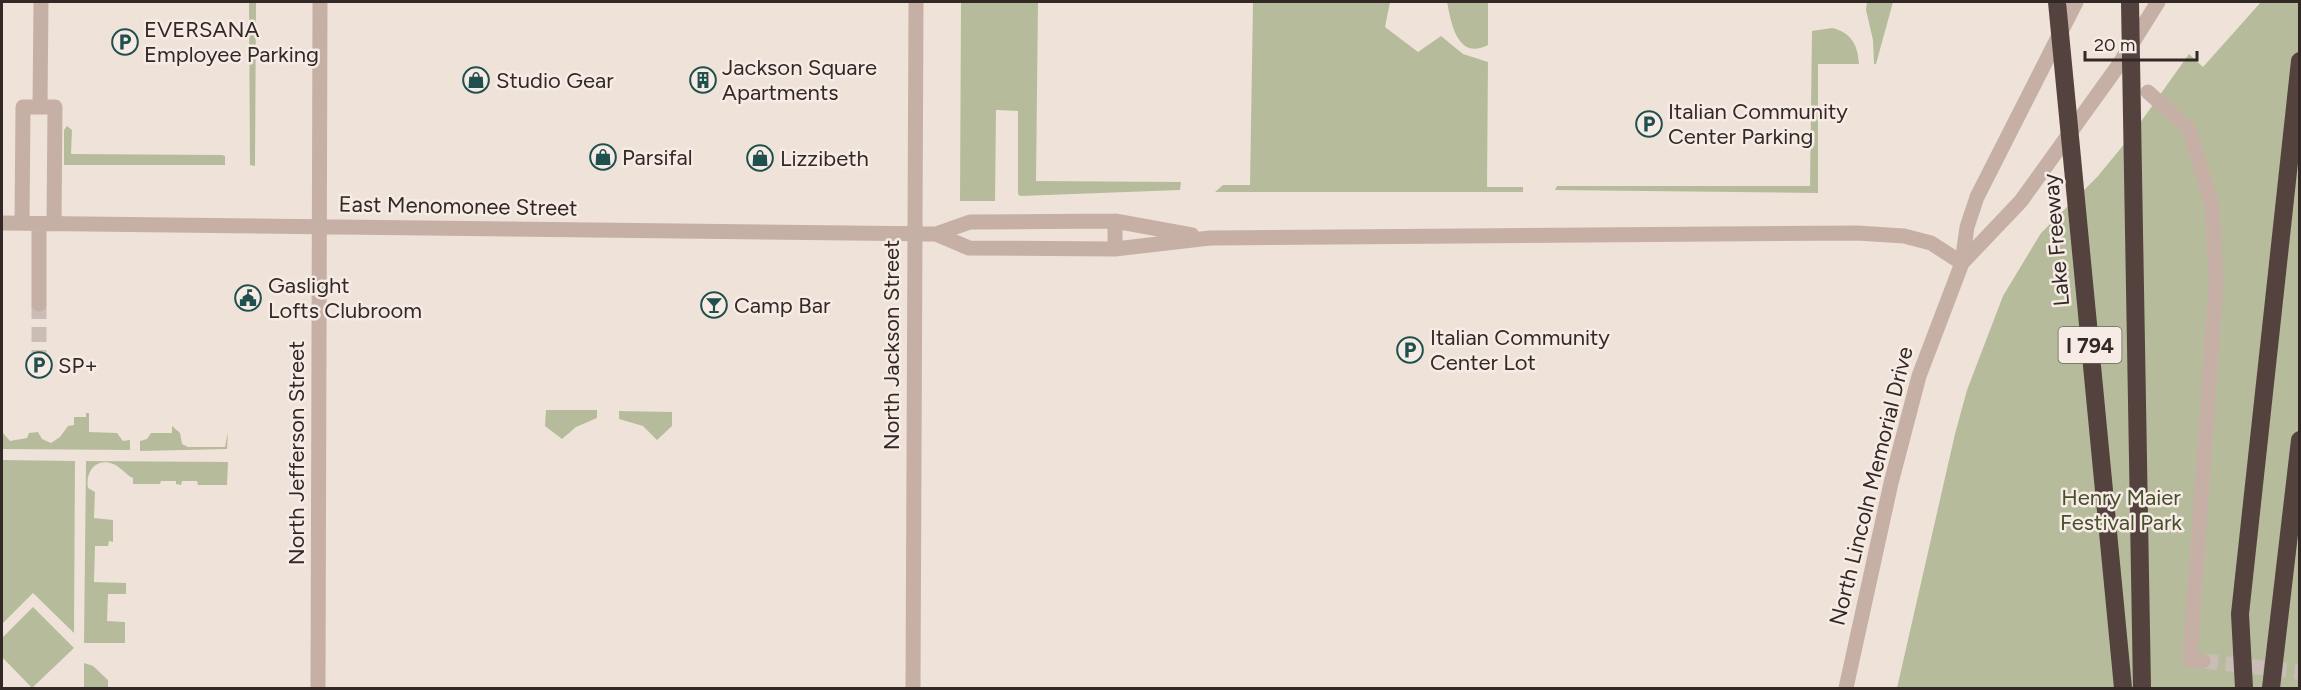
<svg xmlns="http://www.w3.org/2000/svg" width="2301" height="690" font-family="Figtree,sans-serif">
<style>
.green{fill:#b6bc9b}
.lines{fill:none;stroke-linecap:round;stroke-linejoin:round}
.minor-tunnel{stroke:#c9bdb5;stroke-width:15;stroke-dasharray:15 8;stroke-linecap:butt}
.minor{stroke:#c6b0a6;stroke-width:15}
.highway{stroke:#53423e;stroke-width:18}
.labels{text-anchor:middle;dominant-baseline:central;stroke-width:5;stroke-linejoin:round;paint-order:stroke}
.shield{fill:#f7ece5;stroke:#6d645f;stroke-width:1.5}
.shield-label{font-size:21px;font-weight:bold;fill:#322926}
.poi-label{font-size:22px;fill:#322926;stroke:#f7ece5;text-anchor:start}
.street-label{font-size:22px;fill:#322926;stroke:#f7ece5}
.park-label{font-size:22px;fill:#474f2c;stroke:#f7ece5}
</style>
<rect width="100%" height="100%" fill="#efe2d9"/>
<path class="green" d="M249,2H256L255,166L250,165Z
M961,2H1038L1036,181L1181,182L1180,190L1020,196L1018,194V111L996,110L995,201H960Z
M1253,2H1390L1385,27L1418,52L1441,36L1463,54L1488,62L1487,187H1523V192H1215L1223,185H1250Z
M1447,2H1488V45C1457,61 1451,22 1447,2Z
M1867,2H1893L1876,64H1874L1873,40L1866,10Z
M2261,2H2299V688H1897L1955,434L1967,390L2003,296L2041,233L2098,176L2130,137L2189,54L2203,67Z
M1832,28C1851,32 1858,45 1859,64H1818V193L1555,190L1557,186H1810L1812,31Z
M67,126L72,130L71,154L222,155L225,156V165H64V130Z
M546,410H597V418L576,427L562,439L545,426Z
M619,411L672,412V426L657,440L643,426L619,419Z
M86,413H89V432L117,433L123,441L130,440V450L2,449V432L10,441L27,438L29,433L38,432L42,439L51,443L60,437L68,426L74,425V417H86Z
M172,426L180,433L182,444L188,447H225L228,432L227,449L140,451V441L147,439L151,433H172Z
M2,460L75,461L74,633L33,593L2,624Z
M86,461L228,462L227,485H198L197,481H182L181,485L176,484V481H161L160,484H133V478C126,475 121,467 113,464C96,457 85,472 88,488L95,492L94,518L113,520V542L109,541L108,546H95L94,582L126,583V594H108L107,621L125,622V643H84Z
M33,607L74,648L32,688L2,657V638Z
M84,663L93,666L108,680V688H84Z"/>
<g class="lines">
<path class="minor-tunnel" d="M39,304V365
M2203,661L2300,672"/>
<path class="minor" d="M2148,92L2189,129L2212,205L2216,282L2190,660L2203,661
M40,107L41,2
M1115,221L1192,235
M2,223L936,234L970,222L1115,221V249
M22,223L23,107H55L54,224
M936,234L969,248L1115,249L1210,238L1857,233L1904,236L1931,243L1962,263
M1962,263L2021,201L2118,66L2158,2
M39,304V224
M318,688L320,2
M913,688L916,2
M1846,688L1891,483L1919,376L1962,263L1967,227L1977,197L2076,2"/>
<path class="highway" d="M2057,2L2123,688
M2130,2L2142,688
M2244,688L2240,614L2300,61
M2271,688L2300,440"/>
</g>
<defs>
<g id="parking-ring" transform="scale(1.35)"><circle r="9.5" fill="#f7ece5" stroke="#20504d" stroke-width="1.5"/><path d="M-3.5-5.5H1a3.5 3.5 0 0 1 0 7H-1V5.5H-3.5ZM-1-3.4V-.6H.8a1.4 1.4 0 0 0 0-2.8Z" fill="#20504d"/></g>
<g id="shop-ring" transform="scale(1.35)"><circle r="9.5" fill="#f7ece5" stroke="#20504d" stroke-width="1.5"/><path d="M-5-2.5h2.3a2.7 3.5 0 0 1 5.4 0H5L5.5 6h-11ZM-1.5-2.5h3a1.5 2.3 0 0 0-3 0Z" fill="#20504d"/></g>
<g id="building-ring" transform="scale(1.35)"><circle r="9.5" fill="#f7ece5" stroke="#20504d" stroke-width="1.5"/><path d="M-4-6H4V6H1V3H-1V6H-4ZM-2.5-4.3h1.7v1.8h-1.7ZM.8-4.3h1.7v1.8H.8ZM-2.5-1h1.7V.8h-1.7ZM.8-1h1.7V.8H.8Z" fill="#20504d"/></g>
<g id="civic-ring" transform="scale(1.35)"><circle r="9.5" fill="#f7ece5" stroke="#20504d" stroke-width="1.5"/><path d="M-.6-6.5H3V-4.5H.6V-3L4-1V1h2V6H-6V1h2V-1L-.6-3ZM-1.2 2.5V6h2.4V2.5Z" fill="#20504d"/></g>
<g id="bar-ring" transform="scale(1.35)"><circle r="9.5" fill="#f7ece5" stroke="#20504d" stroke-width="1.5"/><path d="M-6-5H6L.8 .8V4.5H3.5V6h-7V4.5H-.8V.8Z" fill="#20504d"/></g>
</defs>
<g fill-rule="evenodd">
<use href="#parking-ring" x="125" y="42"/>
<use href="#shop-ring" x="476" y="80"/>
<use href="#building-ring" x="703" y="80"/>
<use href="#parking-ring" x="1649" y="124"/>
<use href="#shop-ring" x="603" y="157"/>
<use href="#shop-ring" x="760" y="158"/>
<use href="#civic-ring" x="248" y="298"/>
<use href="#bar-ring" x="714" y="305"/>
<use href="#parking-ring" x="1410" y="350"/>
<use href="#parking-ring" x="39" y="365"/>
</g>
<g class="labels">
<rect class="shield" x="2058.5" y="327" width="63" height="36" rx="4.5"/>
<g class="shield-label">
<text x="2090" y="345">I 794</text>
</g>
<g class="poi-label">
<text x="144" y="29">EVERSANA<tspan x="144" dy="25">Employee Parking</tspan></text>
<text x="722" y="67">Jackson Square<tspan x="722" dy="25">Apartments</tspan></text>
<text x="496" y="80">Studio Gear</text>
<text x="1668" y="111">Italian Community<tspan x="1668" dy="25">Center Parking</tspan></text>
<text x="622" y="157">Parsifal</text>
<text x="780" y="158">Lizzibeth</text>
<text x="268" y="285">Gaslight<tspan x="268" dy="25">Lofts Clubroom</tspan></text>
<text x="734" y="305">Camp Bar</text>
<text x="1430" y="337">Italian Community<tspan x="1430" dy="25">Center Lot</tspan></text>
<text x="58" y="365">SP+</text>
</g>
<g class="street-label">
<text transform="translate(458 206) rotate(1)">East Menomonee Street</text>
<text transform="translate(2056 240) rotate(-95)">Lake Freeway</text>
<text transform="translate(891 345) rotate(-90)">North Jackson Street</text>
<text transform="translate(296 453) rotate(-90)">North Jefferson Street</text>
<text transform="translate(1871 486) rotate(-76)">North Lincoln Memorial Drive</text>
</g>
<g class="park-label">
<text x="2121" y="497">Henry Maier<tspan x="2121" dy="25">Festival Park</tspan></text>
</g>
</g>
<rect width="2301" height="690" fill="none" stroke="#322926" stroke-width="6"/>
<path d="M2085 51v9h112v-9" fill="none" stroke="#322926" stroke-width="3"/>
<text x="2094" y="51" font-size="18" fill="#322926" stroke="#f7ece5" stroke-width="4.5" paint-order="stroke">20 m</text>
</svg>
